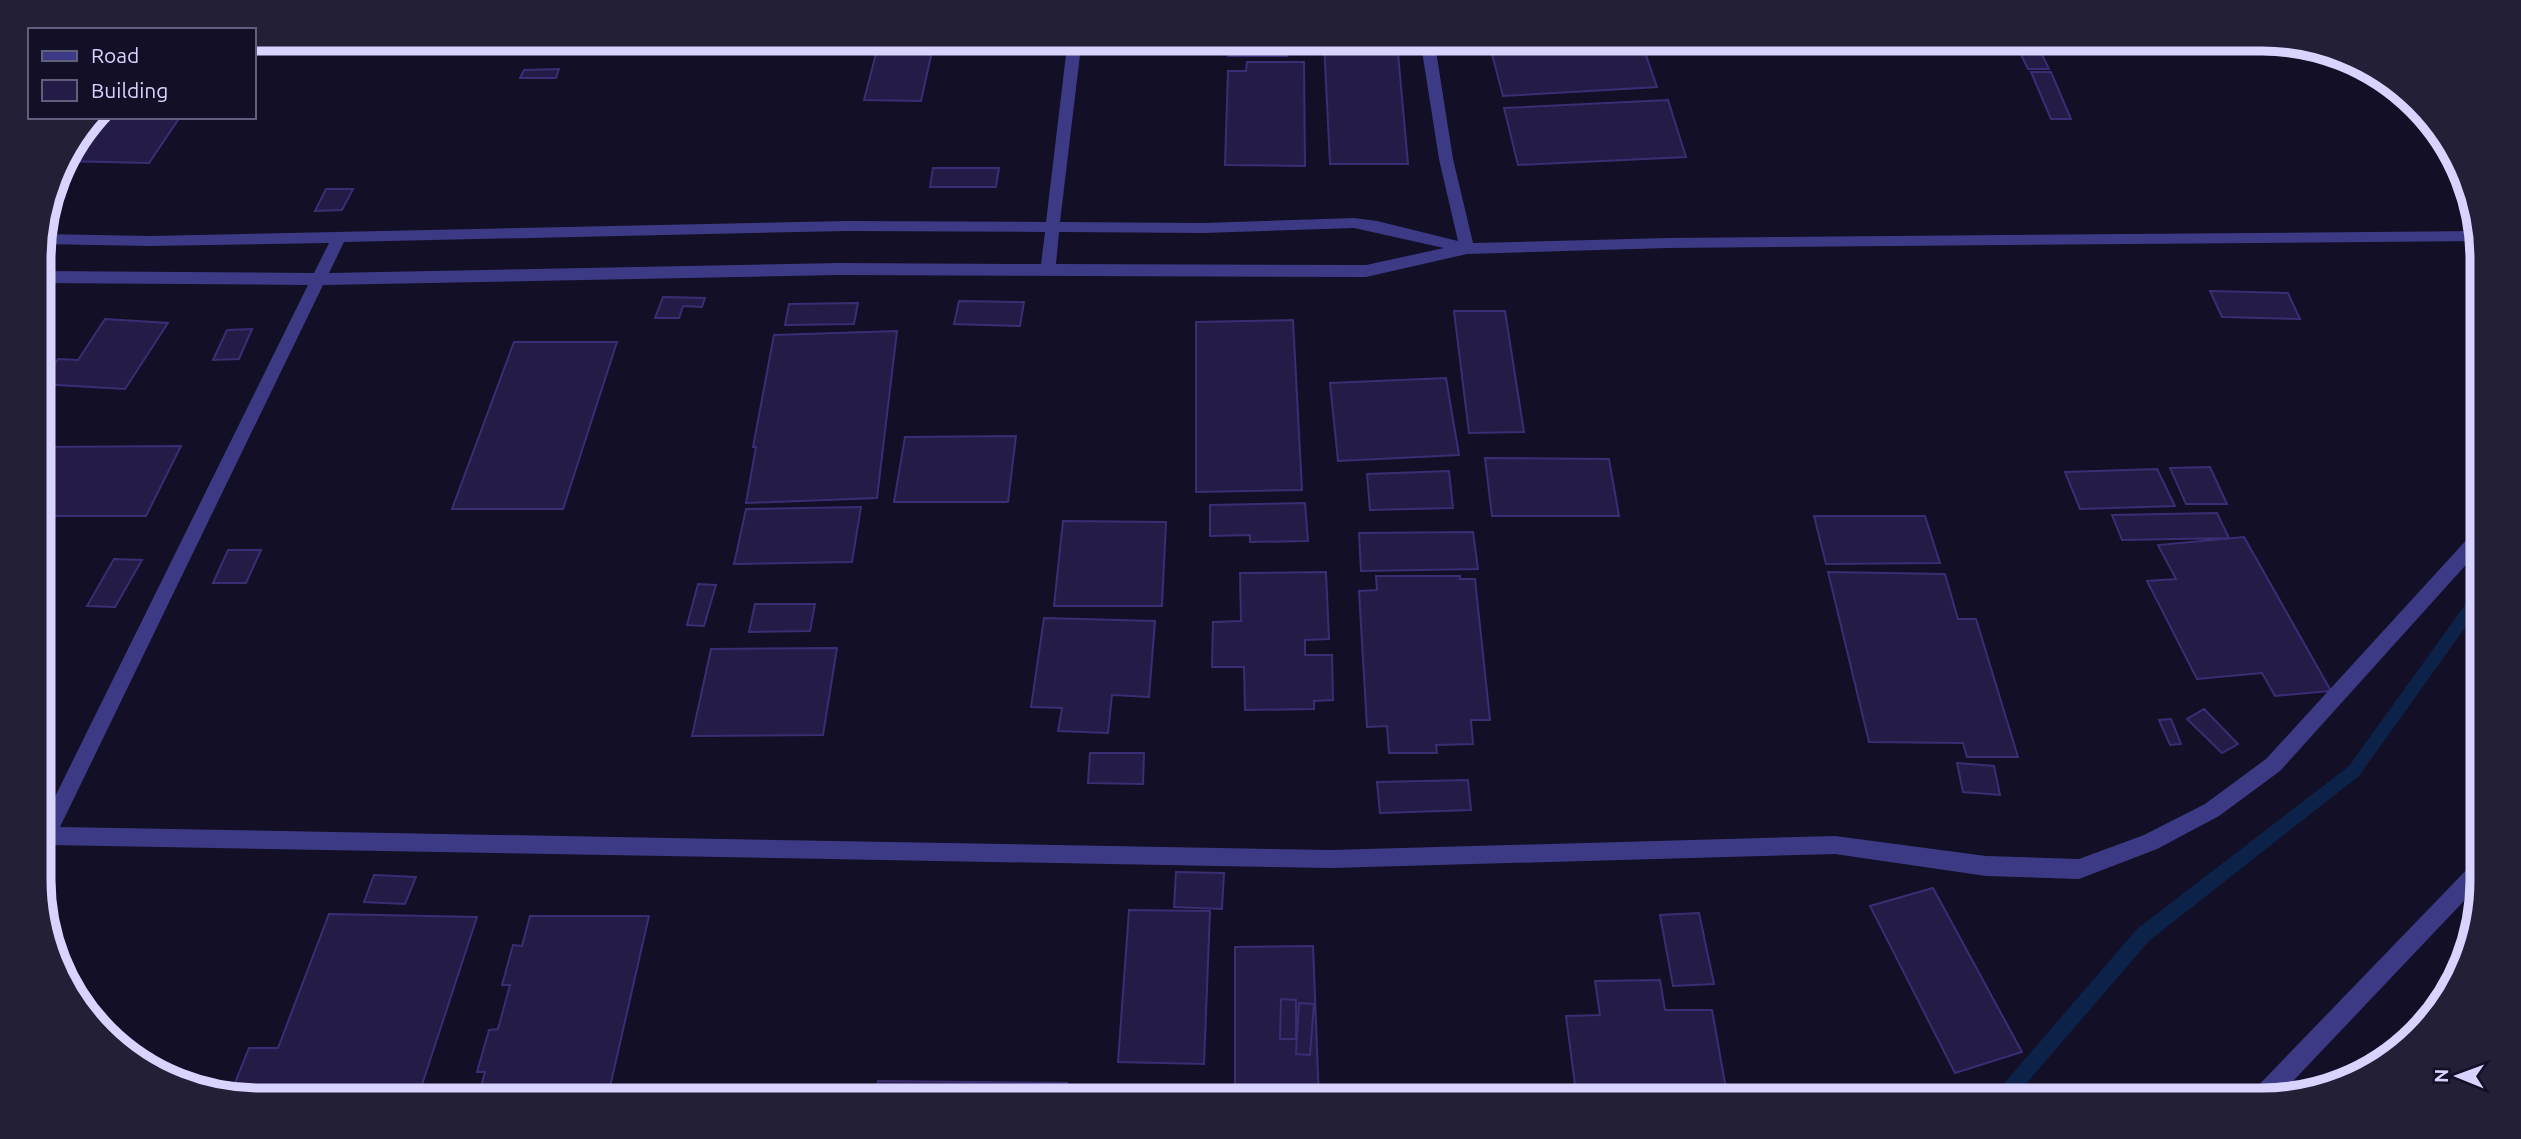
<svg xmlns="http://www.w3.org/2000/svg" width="2521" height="1139" font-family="Ubuntu,sans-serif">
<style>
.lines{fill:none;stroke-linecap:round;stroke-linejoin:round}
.stream{fill:#0c2248;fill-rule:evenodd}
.building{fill:#241b47;stroke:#3b2d73;stroke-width:2;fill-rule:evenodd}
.minor{fill:#3d3a85;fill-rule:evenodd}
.rim{fill:none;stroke:#d9d4ff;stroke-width:9}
</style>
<rect width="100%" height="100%" fill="#130f26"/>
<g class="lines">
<path class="stream" d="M2482,586V604L2359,776L2149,941L2012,1100H1992L1995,1094L2137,929L2349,766L2477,588Z"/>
</g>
<path class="building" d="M1229,38H1287V56H1228Z
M1575,38H1640L1657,87L1503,96L1489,43Z
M2013,38H2034L2049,69H2028Z
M1324,42H1397L1408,164H1330Z
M878,46L933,47L921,101L864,100Z
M1247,62H1304L1305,166L1225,165L1228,71H1246Z
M559,69L556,78H520L524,70Z
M2031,72H2051L2071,119H2051Z
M1668,100L1686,157L1518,165L1504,108Z
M95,117H180L149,163L61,161Z
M933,168H999L996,187H930Z
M326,189H353L342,210L315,211Z
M2210,291L2288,293L2300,319L2222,317Z
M663,297L705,298L702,307L683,306L679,318H655Z
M959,301L1024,302L1020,326L954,324Z
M858,303L854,324L785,325L789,304Z
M39,309H53L39,330Z
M1454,311H1505L1524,432L1469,433Z
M105,319L168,323L125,389L41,384L58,359L78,360Z
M1293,320L1302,490L1196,492V322Z
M252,329L239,359L213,360L227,330Z
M897,331L877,498L746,503L756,447H753L774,335Z
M514,342H617L563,509H452Z
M1446,378L1459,455L1338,461L1330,383Z
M1016,436L1008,502H894L905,437Z
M181,446L146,516H40L39,447Z
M1485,458L1609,459L1619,516H1492Z
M2210,467L2227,504H2186L2170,468Z
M2157,469L2175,506L2080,509L2065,472Z
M1449,471L1453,508L1370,510L1367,474Z
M1305,503L1308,541L1250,542V535L1210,536V505Z
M861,507L852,562L734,564L746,509Z
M2217,513L2229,538L2122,540L2112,515Z
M1814,516H1925L1940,563L1826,564Z
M1063,521L1166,522L1162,606H1054Z
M1473,532L1478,569L1361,571L1359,533Z
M2244,537L2331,691L2275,696L2262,673L2197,679L2147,581L2176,579L2158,545Z
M228,550H261L246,583H213Z
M114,559L142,560L115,607L87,606Z
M1326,572L1329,639L1305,640V655H1332L1333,700L1314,701V709L1245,710L1244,667H1212L1213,622L1241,621L1240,573Z
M1828,572L1945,574L1958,619H1976L2018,757H1967L1963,743L1869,742Z
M1376,576H1460V579H1475L1490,720H1471L1473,744L1436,745L1437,753H1389L1387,726L1367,727L1359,591L1377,590Z
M698,584L716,585L704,626L687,625Z
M755,604H815L810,631L749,632Z
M1044,618L1155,621L1149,697L1112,695L1108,733L1058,731L1062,708L1031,707Z
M837,648L823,735L692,736L711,649Z
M2204,709L2238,744L2222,753L2187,719Z
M2171,719L2181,744L2170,745L2159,720Z
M1090,753H1144L1143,784L1088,783Z
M1957,763L1994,766L2000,795L1963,792Z
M1468,780L1471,810L1380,813L1377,782Z
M1176,872L1224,873L1222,909L1174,907Z
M374,875L416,877L405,904L364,902Z
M1933,888L2022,1052L1955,1073L1870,906Z
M1129,910L1210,911L1204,1064L1118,1062Z
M1699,913L1714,984L1673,986L1660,915Z
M329,914L477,917L417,1100H258L230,1095L249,1048H278Z
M530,916H649L607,1100H477L485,1072H477L489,1030L498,1029L510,985H502L513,945L522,946Z
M1313,946L1319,1100H1235V947ZM1281,999L1296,1000V1039H1280ZM1299,1003L1314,1004L1310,1055L1296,1054Z
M1660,980L1665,1010H1712L1728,1100H1577L1566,1016L1600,1015L1595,981Z
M1281,999L1296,1000V1039H1280Z
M1299,1003L1314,1004L1310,1055L1296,1054Z
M878,1081L1067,1083L1066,1100H875Z"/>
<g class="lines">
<path class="minor" d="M1068,38H1082L1060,222L1203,223L1354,218L1377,221L1458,241L1439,159L1420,38H1434L1453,159L1473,243L1667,238L2481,231V241L1667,248L1467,254L1366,277L839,275L323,285L60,827L1331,850L1835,836L1986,856L2079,859L2144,835L2205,804L2266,759L2471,535L2476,526L2481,524L2482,547L2280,771L2219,816L2157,849L2079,879L1986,876L1835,854L1331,868L51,845L47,855L40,857V827L308,285L39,283V271L314,273L329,243L150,246L40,244L42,234L150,236L847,221L1046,222ZM1354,228L1444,248L1366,265L1056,264L1059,232L1203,233ZM847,231L1045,232L1041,264L839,263L329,273L344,242Z
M2482,858V882L2275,1100H2249L2252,1092L2475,861Z"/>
</g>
<path d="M0 0H2521V1139H0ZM259 51H2262A208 208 0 0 1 2470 259V880A208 208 0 0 1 2262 1088H259A208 208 0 0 1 51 880V259A208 208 0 0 1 259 51Z" fill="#231f37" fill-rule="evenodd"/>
<path class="rim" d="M259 51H2262A208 208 0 0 1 2470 259V880A208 208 0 0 1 2262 1088H259A208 208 0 0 1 51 880V259A208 208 0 0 1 259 51Z"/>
<rect x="28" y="28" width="228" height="91" fill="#130f26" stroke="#625e7d" stroke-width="2"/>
<rect x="42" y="51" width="35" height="10" fill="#3d3a85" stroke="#625e7d" stroke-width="2"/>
<text x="91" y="63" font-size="21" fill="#d9d4ff">Road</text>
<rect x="42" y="80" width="35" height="21" fill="#241b47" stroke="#625e7d" stroke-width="2"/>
<text x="91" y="98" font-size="21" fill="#d9d4ff">Building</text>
<g transform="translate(2458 1076) rotate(271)" stroke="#130f26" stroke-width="5" paint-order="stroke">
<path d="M0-5L12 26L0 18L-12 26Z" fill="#d9d4ff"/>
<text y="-10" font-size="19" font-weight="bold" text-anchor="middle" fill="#d9d4ff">N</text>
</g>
</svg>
